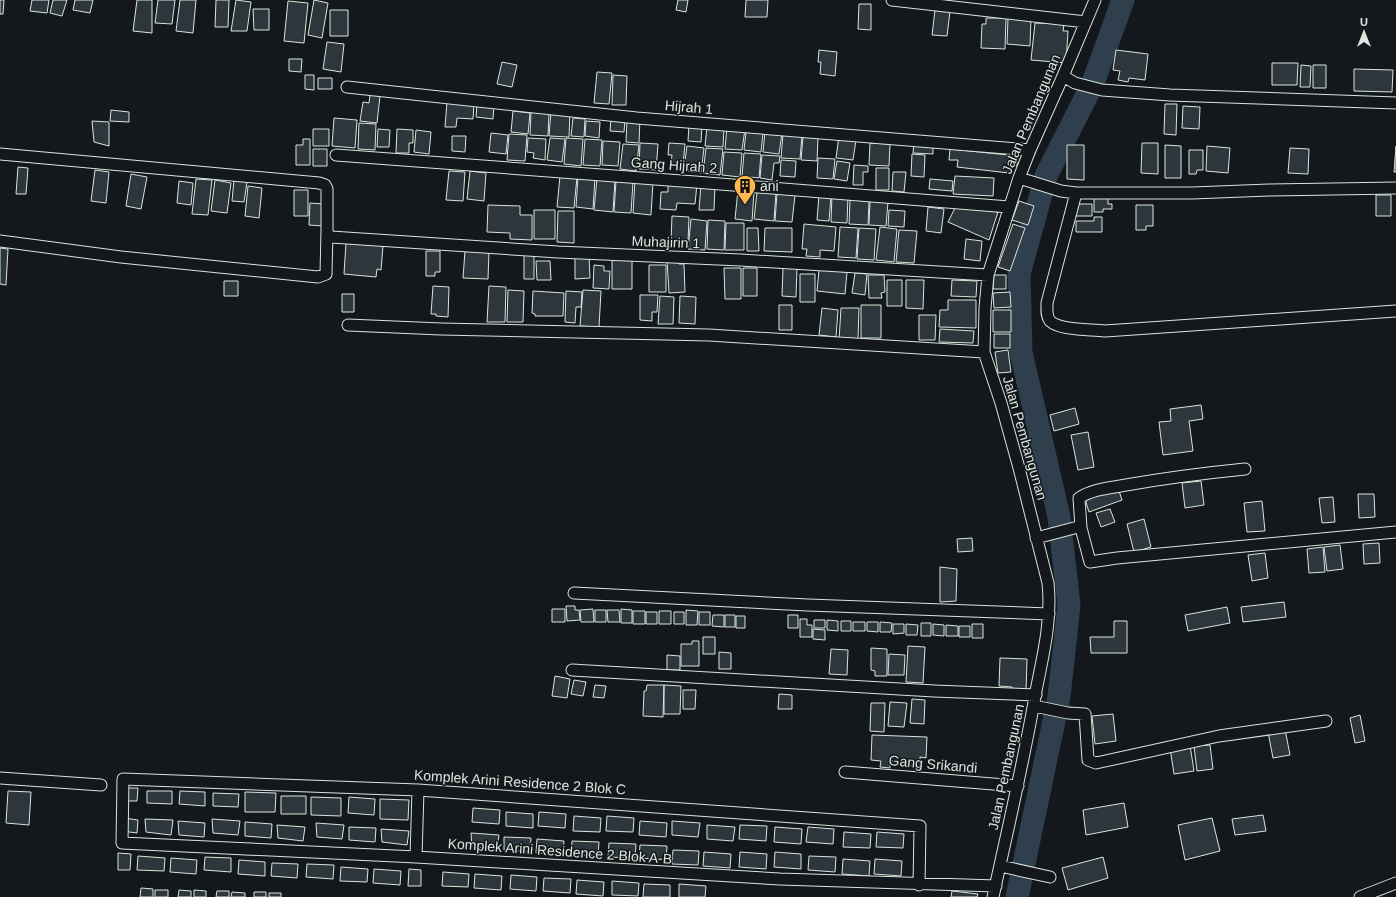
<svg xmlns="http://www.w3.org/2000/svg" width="1396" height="897" font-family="Helvetica,sans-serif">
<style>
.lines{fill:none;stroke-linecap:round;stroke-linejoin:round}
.river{stroke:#2f3f4d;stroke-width:23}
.building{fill:#2c363c;stroke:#d8e6dc}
.street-casing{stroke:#d8e6dc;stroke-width:13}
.street{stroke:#14181c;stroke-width:11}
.labels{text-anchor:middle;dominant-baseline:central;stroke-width:3;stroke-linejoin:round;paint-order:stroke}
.street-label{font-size:14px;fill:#d8e6dc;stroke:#14181c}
.poi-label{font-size:14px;fill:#d8e6dc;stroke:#14181c;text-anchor:start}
</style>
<rect width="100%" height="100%" fill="#14181c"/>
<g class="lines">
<path class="river" d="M1017,897L1059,697L1069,605L1059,517L1021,352L1019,274L1046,176L1093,83L1123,0"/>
</g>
<path class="building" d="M0,0H4L3,14H0Z
M32,0H49L47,13L30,11Z
M53,0H67L62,16L50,13Z
M75,0H93L90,13L73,10Z
M137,0H152V33L133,31Z
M158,0H175L172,24L155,23Z
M180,0H196L193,33L176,31Z
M216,0H229L228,27H215Z
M236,0L251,2L247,31H231Z
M314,0L328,3L322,38L308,35Z
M678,0H688L686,12L676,10Z
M746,0H768L767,17H745Z
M288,1L308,3L304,43L284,41Z
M859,4H871V30L858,29Z
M253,9H269V30H254Z
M330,10H348V36H330Z
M935,10L950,11L947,36L932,35Z
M986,18H1006L1005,49L981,48L982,24H986Z
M1008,18L1031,19L1030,46L1007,44Z
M1035,23L1064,24L1063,31H1068L1066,63L1031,60Z
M327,42L344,44L341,72L323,69Z
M819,50L837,52L835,76L820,74L821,62H818Z
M1116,50L1148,54L1145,80L1129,78L1128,82L1118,80L1120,71L1113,70Z
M289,59H302L301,72L289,71Z
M502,62L517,65L512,87L497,84Z
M1272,63H1298L1297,85H1272Z
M1301,65L1311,66L1310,87H1300Z
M1313,65H1326V88H1313Z
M1354,69L1393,70L1392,92L1354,91Z
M597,72L612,73L609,104L594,103Z
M305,75H314V90L305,89Z
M613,75L627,76L626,105H612Z
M318,78H332V89H318Z
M370,95L380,96L377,123L360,121L363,102L369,103Z
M447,102L474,103L473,119L457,118L456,127H445Z
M477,103L494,105L493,119L476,117Z
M1165,104H1177L1176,135L1164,134Z
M1183,106L1200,107L1199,129L1182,128Z
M111,110L129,112V122L110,121Z
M513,111L530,113L528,134L511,132Z
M551,111L570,112L569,137L549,136Z
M531,112L549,113L548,136L530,135Z
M334,118L357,120L355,148L332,146Z
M573,118L585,119L584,137L571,136Z
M611,118L625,119L624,132L610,131Z
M627,119H640L639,143L626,142Z
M92,121L109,122V146L94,142Z
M586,121L600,122L599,138L585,136Z
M359,123L376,124L375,150L358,149Z
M689,125L702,126L701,142L688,141Z
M707,127L724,128L723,147L705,146Z
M727,127L745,129L742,150L725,149Z
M313,129H329V146H313Z
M378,129L390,130L389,147H377Z
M397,129L413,130V143H409V153H396Z
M416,130L431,132L429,154L414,152Z
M765,131L782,133L779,154L763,152Z
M746,132L763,133L761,152L744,150Z
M491,133L508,135L506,154L489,152Z
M509,134L527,135L525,161L507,160Z
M783,134L802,135L800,159L781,158Z
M452,136H466L465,152L452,151Z
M839,136L856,140L853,160L836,158Z
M803,137L818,138L817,161L801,160Z
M528,138L546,139L545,160L533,158L534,153L527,152Z
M550,138L565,139L562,162L547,160Z
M566,138L583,139L581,166L564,164Z
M303,139H310V165H296V145H303Z
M585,139L602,140L600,166L583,165Z
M603,141L620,142L618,166L602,165Z
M914,141L933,142V154L913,153Z
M640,143L658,144L656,170L639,169Z
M669,143L685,144L683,165L671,164L672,155H668Z
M870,143L890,144L889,166L869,165Z
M1142,143H1158V174L1141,173Z
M623,144L639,145L636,171L620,169Z
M1067,145H1084V180L1067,179Z
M1165,145L1181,146V178H1165Z
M687,146L704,148L701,173L688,171V168H684Z
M1207,146L1230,148L1228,173L1206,171Z
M1396,146V172H1394Z
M706,148L723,149L720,175L703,173Z
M1290,148L1309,149L1308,174L1288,173Z
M313,149H327V166H313Z
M950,149L1018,156L1017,166L1010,165L1009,173L957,167L958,160H949Z
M1189,150H1203V170H1197L1196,174H1189Z
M724,152L742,153L740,177L722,175Z
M744,153L761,154L759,178L742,176Z
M912,154L925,155L924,177L911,176Z
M762,155L780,156L779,163H774L772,180L760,178Z
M818,158L835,159L833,179L817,178Z
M781,160L796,161L795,177L780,176Z
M837,161L850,163L847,181L834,179Z
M854,165L868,166V172H863V185H853Z
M18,167L28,168L26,194H16Z
M876,168H889V190H876Z
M95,170L109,172L106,203L91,201Z
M449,171L465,172L463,201L446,200Z
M470,171L486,173L484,201L467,199Z
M893,172H906L904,192L892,191Z
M131,174L147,177L141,209L126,206Z
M560,176L577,177L574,208L557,207Z
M955,176L994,178L993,196L953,194Z
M578,177L595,178L593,209L576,207Z
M597,178L615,179L613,212L594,210Z
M196,179L212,180L208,215L192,214Z
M930,179L953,181L952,191L929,189Z
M215,180L231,183L227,213L211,211Z
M234,180L247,182L244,202L232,201Z
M635,180L653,182L651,215L633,213Z
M179,181L193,183L191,205L177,203Z
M616,181L633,182L631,213L614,212Z
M668,183L697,184L695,204L677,203L676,210L660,209L661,192H668Z
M701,184L715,185L714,210H699Z
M248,186L262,188L259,218L245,216Z
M294,190H308V216H294Z
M738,190L754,192L752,221L735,219Z
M757,192L776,193L774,221L754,219Z
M777,193L795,195L792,222L775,221Z
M819,195L831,196L829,221L817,220Z
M832,195L848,196L847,223L831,222Z
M1376,195H1391V216H1376Z
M1094,197H1108V204H1112V209H1103V212H1094Z
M850,200L869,201L868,225L849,224Z
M870,201L888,202L886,226L869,225Z
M1019,201L1034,206L1028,225L1012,220Z
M310,203L324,204V226L309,225Z
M1076,204H1092V216H1076Z
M488,205L520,206V215H532V240L510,239V233L487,232Z
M1136,205H1153V226H1146V230H1136Z
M956,206L998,212L989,240L948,222Z
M928,207L944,209L941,233L926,231Z
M534,210H555V239H534Z
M889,210L905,211L904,227L888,226Z
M558,211H574V243L557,242Z
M672,216L689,217L688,242L671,241Z
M1094,217H1102V232H1076V221H1094Z
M691,219L707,221L705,250L688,249Z
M708,220L725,221L724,250L707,249Z
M726,223H744V250H725Z
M804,224L836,227L834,251L820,250V257L806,256L807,249H802Z
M1013,224L1025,228L1010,271L998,267Z
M840,227L858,228L856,258L838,257Z
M880,227L897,229L894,262L876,260Z
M747,228H758L759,251H747Z
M765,228H792V252L764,251Z
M859,228L876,229L874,260L857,259Z
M899,230L917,231L914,263L896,262Z
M966,239L982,241L980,261L964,259Z
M346,243L383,246L381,270L377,269L376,277L344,274Z
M0,248L8,249L6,285L0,284Z
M426,251H440V272H435V276H426Z
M465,251L489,252L488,279L463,278Z
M524,252H534V279H524Z
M575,256H589L590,278L575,279Z
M612,259H632V289H612Z
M667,260H679V264H684L685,292L669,293Z
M536,261H550L551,280H537Z
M594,265L604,266V271H610L609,289L593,288Z
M649,265H666V292H649Z
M724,268H741V299H725Z
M743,268H757V296H743Z
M783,268H797L796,297L782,296Z
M819,270L847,272L845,294L817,291Z
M855,273L867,274L865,295L852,293Z
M800,274H815V302H800Z
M868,275H884L885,292L881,293L882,298H869Z
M994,275H1006V289H993Z
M887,280H902V306H887Z
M906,280H924L923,309L906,308Z
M952,280L977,281L976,297L951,296Z
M224,281H238V296H224Z
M433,286L449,287L448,317L436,316V314H431Z
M489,286L506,287L505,322H487Z
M508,290L524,291L523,322H507Z
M583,290L601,291L599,327L580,326Z
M533,291L564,293L563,316H535V314L532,313Z
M566,291L582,292L581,307H576L575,323L565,322Z
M1010,292L1011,307L994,308L993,293Z
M342,294H354V312H342Z
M640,295H658L657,312H652V321L640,320Z
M660,296L674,297L673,324H658Z
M680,296L696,297L695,324L679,323Z
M948,300H976V328L939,327L940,310H948Z
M779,305H792V330H779Z
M861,305H881V338H861Z
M822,308L838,310L836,337L819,335Z
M841,308H859L858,340H839Z
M993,310H1011V332H993Z
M919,315H936L935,340H919Z
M940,329L974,331L973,343L939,342Z
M994,334H1010V348H994Z
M1008,350L1011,372L998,373L995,352Z
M1201,405L1203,419L1189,421L1193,451L1163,455L1159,422L1171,421L1170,409Z
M1075,408L1079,424L1054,431L1050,415Z
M1088,432L1094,467L1078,470L1071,435Z
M1201,481L1204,505L1185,508L1182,483Z
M1118,488L1122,500L1089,512L1085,499Z
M1358,494H1374L1375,517L1359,518Z
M1333,497L1335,522L1322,523L1319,498Z
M1262,501L1265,531L1247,532L1244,503Z
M1110,509L1115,522L1101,527L1096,513Z
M1144,519L1151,547L1134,552L1127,524Z
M972,538L973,551L958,552L957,539Z
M1379,543L1380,563L1364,564L1363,544Z
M1340,545L1343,569L1327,571L1324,547Z
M1323,547L1325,572L1309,573L1307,549Z
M1265,553L1268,578L1252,581L1248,555Z
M940,567L957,569L956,601L940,602Z
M1284,602L1286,617L1243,622L1241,607Z
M566,606H575V610H579L580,620L567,621Z
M1227,607L1230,623L1188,631L1185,615Z
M552,609H565V622H552Z
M593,609L594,622H581L580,610Z
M621,609L632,610V623H621Z
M595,610H606V622H595Z
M607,610H619L620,622H608Z
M686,610L698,611L697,625H686Z
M633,611H645V624H633Z
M659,611H671V624H659Z
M646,612H657V624H646Z
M674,612H684V624H674Z
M699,612H710V625H699Z
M713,615H724V627L712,626Z
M725,615H735V627H725Z
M788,615H798V628H788Z
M736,616H745V628H736Z
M800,619H807V625H812V637H800Z
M814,620H825V628H814Z
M827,620L838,621V631L827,630Z
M841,621H851V631H841Z
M1114,621H1127V653H1091L1090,637H1114Z
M853,622H865V631H853Z
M867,622H878V632L867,631Z
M880,622L892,623L891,632H880Z
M921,623H931V636H921Z
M893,624H904V633L893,634Z
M906,624L918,625L917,635H906Z
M933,624L944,625V636L933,635Z
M972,624H983V638H972Z
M946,625L958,626V636H946Z
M959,626H970V637H959Z
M813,629L825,630V640L813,639Z
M703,637H715V654H703Z
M692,641H699V666H681V644H692Z
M908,646L925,647L923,683L906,682Z
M871,648L887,649V676H875V671L871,670Z
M831,649L848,650L847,675L829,674Z
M719,652L731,653V669H719Z
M889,654L905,655L904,675H888Z
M667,655L680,656V670H667Z
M1000,658L1027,659L1026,692L1012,691V687L999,686Z
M555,676L570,679L567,698L552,696Z
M574,680L586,682L583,696L571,694Z
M595,685L606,686L604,698L593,697Z
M647,685H664L663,717L643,716L644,691H646Z
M664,685L681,686L680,714H664Z
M683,690H696L695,709H683Z
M779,694L792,695V709H778Z
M912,699L925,700L924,724L910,723Z
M890,702L907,703L904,727L888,726Z
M871,703H885L884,732L870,731Z
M1113,714L1116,741L1095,744L1092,716Z
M1360,715L1365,741L1355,743L1350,718Z
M1285,729L1290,755L1273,758L1268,732Z
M872,735L927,737L926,758L920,757V766L896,765V761H890V768L880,767L881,761L871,760Z
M1190,745L1194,771L1174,774L1170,748Z
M1210,745L1213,769L1197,771L1194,746Z
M125,788H138L137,801H125Z
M8,791L31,792L29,825L6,823Z
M147,791H172V804L147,803Z
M180,791L205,792V806L179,804Z
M245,792L276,793L275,812H245Z
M213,793L239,794L238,807L213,806Z
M281,796H306V814H281Z
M311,797L341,798V816L311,815Z
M349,797L375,799L374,815L348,813Z
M380,799L409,800L408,820L380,819Z
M1124,803L1128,827L1086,835L1083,810Z
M473,808L500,810L499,824L472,822Z
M506,812L533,814V828L506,826Z
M539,812L566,814L565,828L538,826Z
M1263,815L1266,831L1235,835L1232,819Z
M574,816L601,818L600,832L573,831Z
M607,816L634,818L633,832L606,831Z
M124,818L138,820L137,833L122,831Z
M1212,818L1220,851L1185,860L1178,825Z
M145,819L173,820L171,835L146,832Z
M212,819L240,821L238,835L213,833Z
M178,821L205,823L204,837L179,835Z
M640,821L667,823L666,837L639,835Z
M672,821L700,823L698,837L672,835Z
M245,822L272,824L271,838L245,836Z
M316,823L344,825L342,839L317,837Z
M277,825L305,827L303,841L278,838Z
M707,825L735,827L733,841L707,839Z
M740,825L767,826L766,841L739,839Z
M349,827L376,828L375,842L349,840Z
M775,827L802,829L801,844L774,842Z
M808,827L834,829L833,844L806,842Z
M381,829L409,831L407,845L382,842Z
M844,832L871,834L870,848L843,847Z
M877,832L904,834L903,848L876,847Z
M471,833L499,835L497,849L472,847Z
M504,837L531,838L530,852L504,850Z
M537,839L564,841L563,854L536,853Z
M572,841L599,842L598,856L571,855Z
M609,843L636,844L635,858L608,857Z
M640,845L667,846L666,860L639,858Z
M673,850L699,851L698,865L672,864Z
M704,852L731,854L730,868L703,866Z
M740,852L767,854L766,869L739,867Z
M775,852L801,854V869L774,867Z
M118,853L131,854L130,870H118Z
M138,856L165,858L164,871L137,870Z
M809,856L836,857L835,872L808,870Z
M205,857L231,858V872L204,870Z
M1103,857L1108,878L1068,890L1062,868Z
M171,858L197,860L196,874L170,872Z
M843,859L870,861L869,876L842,874Z
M875,859L902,861L901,876L874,874Z
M239,860L265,862V876L238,874Z
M272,863L298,864L297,878L271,876Z
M307,864L334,865L333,879L306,877Z
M341,867L368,869L367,882L340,881Z
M374,869L401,871L400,885L373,883Z
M409,869L421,870V886H408Z
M443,872L469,874L468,887L442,886Z
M475,874L502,876L501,890L474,888Z
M511,875L537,877L536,891L510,889Z
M544,878L571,879L570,893L543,891Z
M577,880L604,882L603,896L576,894Z
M612,881L639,883L638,896L612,895Z
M644,884L670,885V897H643Z
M679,884L706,886L705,897H679Z
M141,888L153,889V897H140Z
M155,890H168V897H155Z
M179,890L191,891V897H178Z
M194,890L206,891V897H194Z
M217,891H229V897H216Z
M952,891L978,894L977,897H951Z
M232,892L245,893V897H231Z
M254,892H266V897H254Z
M269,893H281V897H269Z"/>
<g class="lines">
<g class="street-casing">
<path id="street" d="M892,0L1086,22
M1063,76L1075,83L1102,90L1170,95L1396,103
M347,87L637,118L1030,150
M0,154L319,183L325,185L327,189V230L328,235L331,237L558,252L741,260L988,275
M336,155L695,182L1009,207
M1019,178L1061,191L1076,193H1192L1269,190L1396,188
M1076,193L1047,303C1047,309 1046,316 1050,321C1061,331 1091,329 1105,331L1396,311
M0,241L121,257L318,277L326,274L327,230
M348,325L441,329L709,335L984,352
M1245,469C1205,473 1166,478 1126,485C1110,488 1092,489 1079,498L1081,528L1090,562L1117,558L1396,532
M1036,538L1078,527L1081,528
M574,593L808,605L1049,614
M572,670L934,691L1036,695
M1034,706L1068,713L1085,714L1088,760L1096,763L1219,736L1326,721
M845,772L1018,786
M0,778L101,785
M416,857L418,790
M1000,866L1050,877
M919,885L920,826L418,790L123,779L122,843L416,857L780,879L996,886
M993,897C1008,828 1024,760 1036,691C1043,655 1052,620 1048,583L1019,468L1001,403L984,352L985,308L988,275L1019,178L1030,150L1063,76L1095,0
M1360,897L1396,883"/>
</g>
<use href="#street" class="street"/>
</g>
<defs>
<g id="building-pin" transform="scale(1.15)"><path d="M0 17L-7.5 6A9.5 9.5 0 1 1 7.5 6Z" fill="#ffb74d" stroke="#14181c"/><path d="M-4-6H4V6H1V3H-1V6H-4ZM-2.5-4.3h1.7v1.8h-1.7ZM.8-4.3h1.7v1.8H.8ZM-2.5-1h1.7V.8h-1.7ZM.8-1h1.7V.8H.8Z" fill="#111"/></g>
</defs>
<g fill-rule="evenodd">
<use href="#building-pin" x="745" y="186"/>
</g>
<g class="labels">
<g class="street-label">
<text transform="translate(689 107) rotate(5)">Hijrah 1</text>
<text transform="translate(1031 114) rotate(-67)">Jalan Pembangunan</text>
<text transform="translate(674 165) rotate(4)">Gang Hijrah 2</text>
<text transform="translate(666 242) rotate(2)">Muhajirin 1</text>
<text transform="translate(1025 438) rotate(74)">Jalan Pembangunan</text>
<text transform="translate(933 764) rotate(5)">Gang Srikandi</text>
<text transform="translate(1006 767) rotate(-78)">Jalan Pembangunan</text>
<text transform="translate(520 782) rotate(4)">Komplek Arini Residence 2 Blok C</text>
<text transform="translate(560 851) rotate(4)">Komplek Arini Residence 2 Blok A-B</text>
</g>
<g class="poi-label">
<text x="760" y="186">ani</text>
</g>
</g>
<g transform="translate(1364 32)" stroke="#14181c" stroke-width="3" paint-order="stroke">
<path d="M0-3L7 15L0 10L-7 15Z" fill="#d8e6dc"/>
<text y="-6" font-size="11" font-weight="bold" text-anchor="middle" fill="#d8e6dc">U</text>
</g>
</svg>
